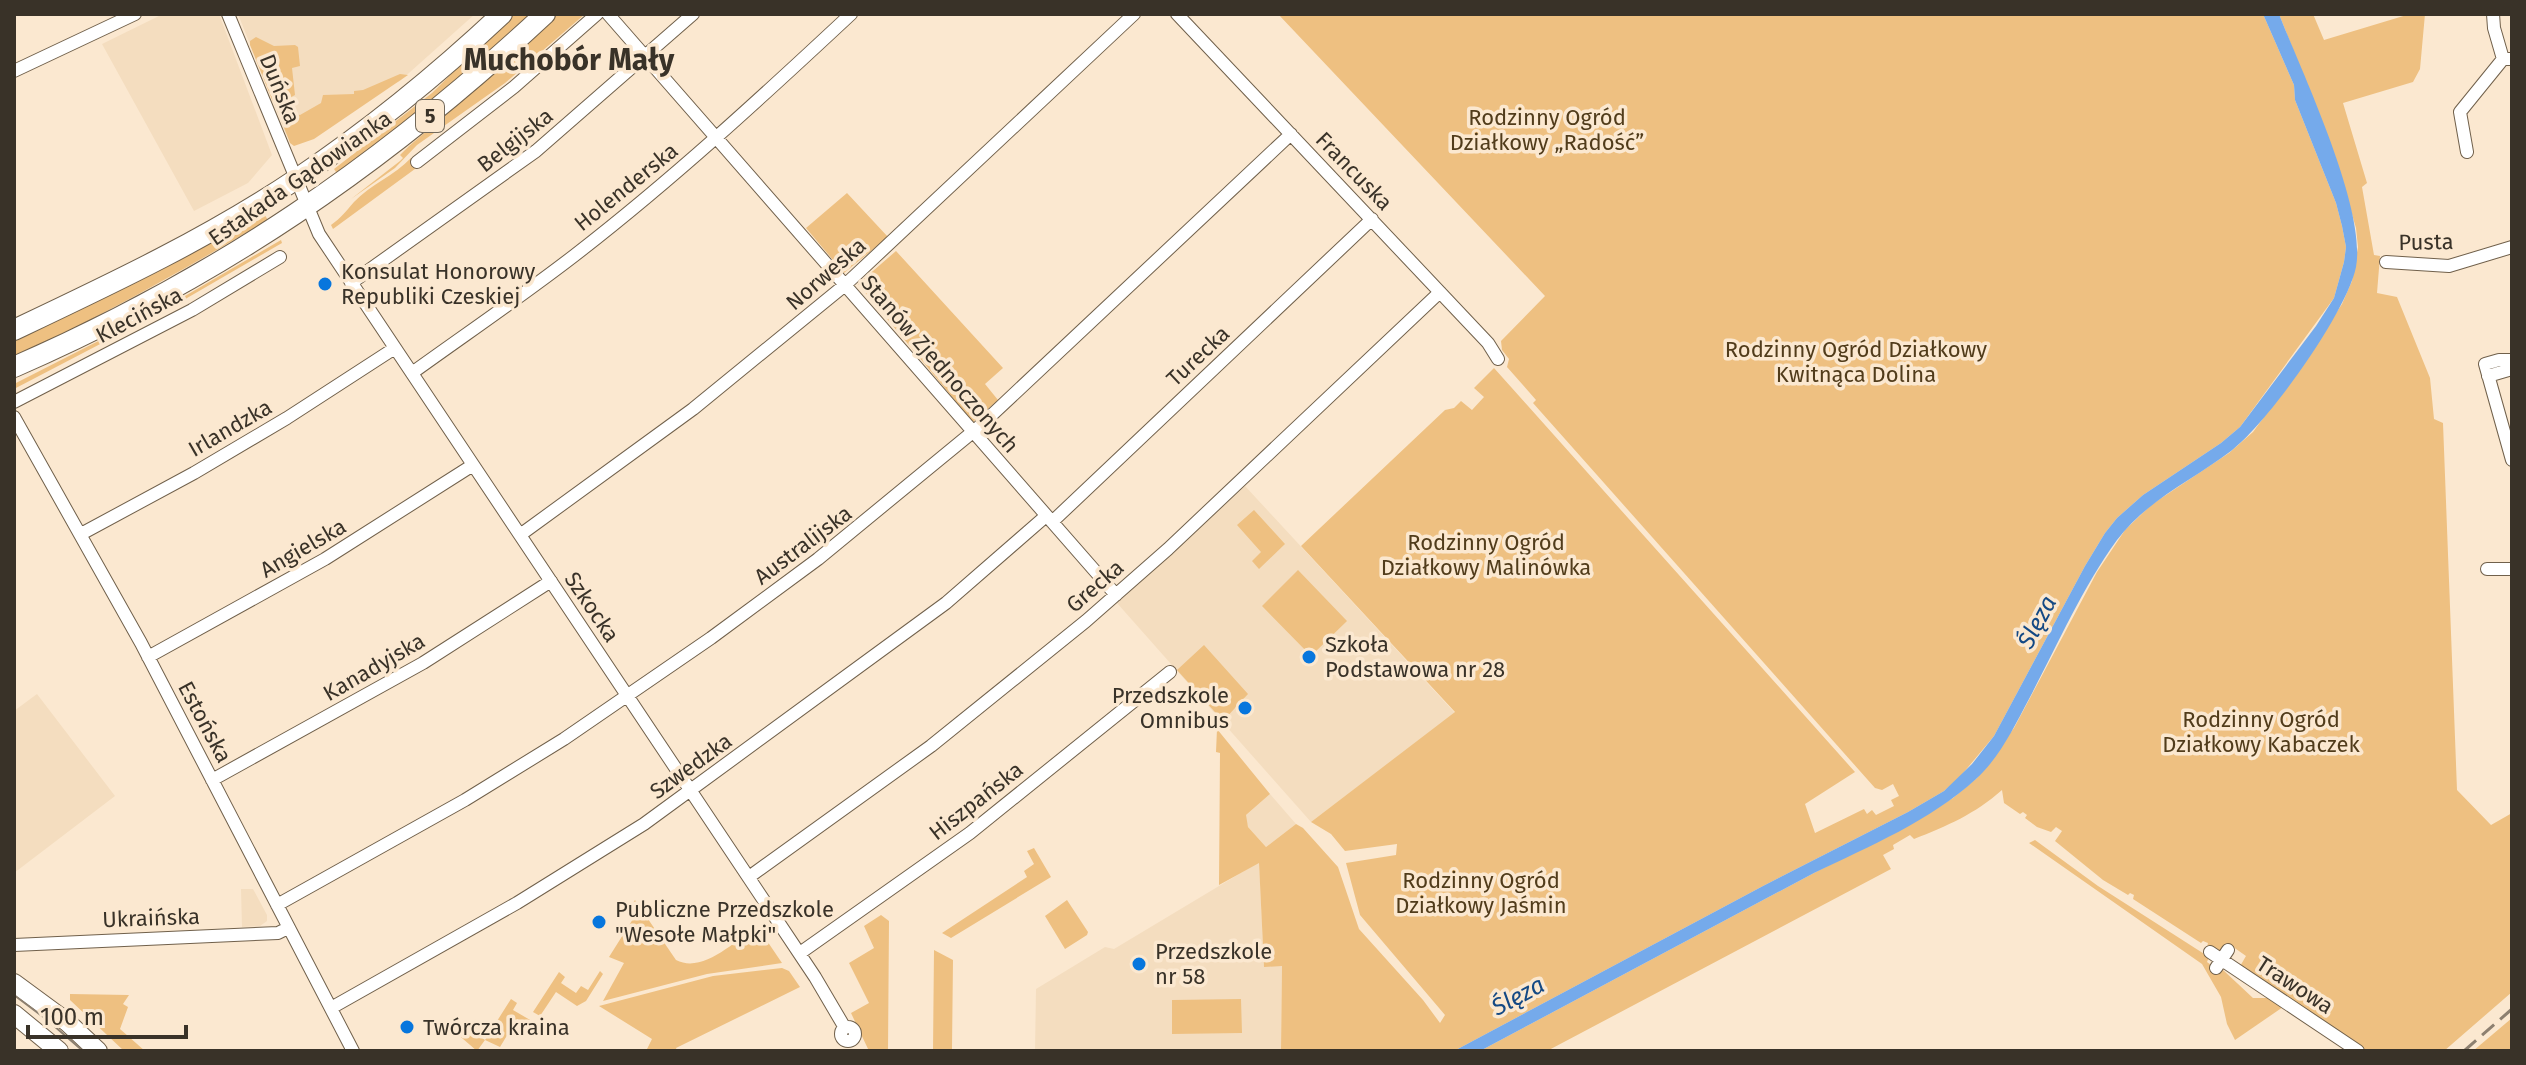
<svg xmlns="http://www.w3.org/2000/svg" width="2526" height="1065" font-family="'Fira Sans',sans-serif">
<style>
.built{fill:#f4ddbf}
.green{fill:#eec081}
.water{fill:#75aaeb}
.lines{fill:none;stroke-linecap:round;stroke-linejoin:round}
.street-casing{stroke:#70604b;stroke-width:14}
.secondary-casing{stroke:#70604b;stroke-width:20}
.primary-casing{stroke:#70604b;stroke-width:22}
.street{stroke:#fff;stroke-width:12}
.secondary{stroke:#fff;stroke-width:18}
.primary{stroke:#fff;stroke-width:20}
.tram{stroke:#8d8070;stroke-width:2}
.rail{stroke:#8d8070;stroke-width:3;stroke-dasharray:16 8;stroke-linecap:butt}
.poi-dot{fill:#0776dd;stroke:#fbe8d0;stroke-width:3}
.labels{text-anchor:middle;dominant-baseline:central;stroke-width:7;stroke-linejoin:round;paint-order:stroke}
.shield{fill:#fbe8d0;stroke:#73695a;stroke-width:2}
.shield-label{font-size:20px;font-weight:bold;fill:#393228}
.street-label{font-size:22px;fill:#393228;stroke:#fbe8d0}
.park-label{font-size:22px;fill:#513c1b;stroke:#fbe8d0}
.poi-label{font-size:22px;fill:#393228;stroke:#fbe8d0;text-anchor:start}
.water-label{font-size:24px;font-style:italic;fill:#144984;stroke:#fbe8d0}
.district-label{font-size:30px;font-weight:bold;fill:#393228;stroke:#fbe8d0}
</style>
<rect width="100%" height="100%" fill="#fbe8d0"/>
<path class="built" d="M163,14H219L272,155L248,183L194,211L102,44Z
M238,14H475L400,81L286,134Z
M1245,486L1455,713L1311,822L1117,603Z
M37,694L115,796L14,873V711Z
M1270,794L1296,824L1266,847L1248,827L1245,816Z
M1259,862L1264,966H1282L1281,1051H1035L1036,989L1105,947L1114,949Z
M241,889H253L267,915V921L260,926L242,927Z"/>
<path class="green" d="M512,14H536L340,178L334,169L432,93Z
M556,14H585L505,83L417,145L395,168L351,199L400,161L403,158L400,155L409,146L494,74Z
M1278,14H2263L2294,85L2295,100L2336,203L2342,226L2346,247L2344,262L2334,298L2240,427L2221,443L2143,495L2117,518L2105,533L2085,566L1994,736L1959,778L1944,791L1908,812L1763,886L1454,1051H1281L1282,966L1264,967L1259,863L1219,885L1220,753L1216,752L1217,729L1270,794L1246,815L1248,827L1266,847L1296,824L1303,828L1338,867L1359,929L1423,1000L1440,1023L1445,1015L1360,915L1346,863L1396,855L1397,844L1345,851L1331,834L1311,822L1455,712L1301,546L1445,410L1454,408L1461,401L1472,410L1484,397L1474,388L1494,368L1855,772L1805,804L1815,833L1864,809L1867,814L1872,810L1876,815L1894,806L1891,800L1899,796L1893,784L1882,790L1875,788L1533,403L1536,400L1507,367L1509,359L1502,350L1501,341L1545,296Z
M2279,14H2313L2324,40L2410,14H2425L2420,69L2413,82L2343,103L2367,183L2362,187L2374,255L2380,256L2377,293L2397,297L2430,378L2434,419L2443,423L2457,790L2491,825L2512,813V992L2444,1051H2365L2239,968L2246,956L2229,944L2222,953L2217,954L2207,947L2208,943L2203,941L2201,943L2133,899L2134,895L2130,893L2128,895L2103,880L2055,841L2062,831L2056,827L2051,832L2037,827L2025,818L2027,815L2023,812L2020,814L2004,803L2002,790C1975,814 1947,826 1914,839L1910,835L1893,845L1894,849L1883,855L1891,869L1547,1051H1480L1814,873L1919,819L1953,798L1977,778L2014,728L2097,572L2125,530L2151,505L2229,453L2253,432L2298,371L2342,304L2352,281L2358,247L2356,228L2335,156Z
M256,37L274,46L295,45L298,47L300,66L292,68L295,95L278,104L273,102L250,45V41Z
M400,74L408,75L314,139L294,146L290,143L281,120L291,112L300,115L321,103L323,95L354,94V91L363,90Z
M411,158L419,166L333,229L331,225C341,218 346,211 354,202C370,185 395,175 411,158Z
M847,193L888,237L844,273L806,228Z
M262,211L268,220C185,269 101,317 14,357V340L151,275Z
M281,240L282,243L175,305L14,389V384L173,303Z
M896,251L1003,368L985,384L998,400L973,422L858,284Z
M1254,510L1285,544L1259,569L1252,561L1261,552L1237,525Z
M1298,570L1347,621L1311,656L1262,606Z
M1204,645L1248,694L1223,721L1177,670Z
M2035,840L2098,886L2209,957L2207,962L2218,970L2222,969L2253,998H2269L2283,1007L2235,1040L2227,1024L2221,997L2202,964L2029,843Z
M1034,848L1051,877L951,938L942,933L1027,877L1024,871L1034,864L1027,851Z
M635,900L676,960C703,974 735,941 757,926L782,963L707,974L603,1001L624,963L609,957L638,911L631,906Z
M1067,900L1088,932L1087,935L1065,949L1045,916Z
M881,915L889,921L888,1051H869L851,1013L869,1003L849,963L874,948L864,926Z
M934,950L953,960L952,1049L933,1051Z
M782,968L789,971L800,987L676,1048L677,1051H651L647,1049L652,1039L599,1006L713,976Z
M600,971L603,974L586,1001L577,1006L556,992L540,1016L533,1012L559,972L565,977L561,983L576,993L581,986L588,990Z
M70,994L129,995L123,1004L128,1007L120,1029L145,1051H124L70,1000Z
M511,999L517,1003L513,1010L537,1024L531,1027L517,1019L500,1047L485,1040L477,1051L448,1026L453,1019L485,1040Z
M1241,999L1242,1033L1172,1034V1000Z
M2512,1018V1051H2473Z"/>
<path class="water" d="M2263,14H2279C2302,73 2367,208 2356,267C2347,312 2268,423 2231,451C2193,480 2147,500 2117,540C2082,588 2057,646 2029,699C2014,727 2000,757 1976,779C1930,821 1870,846 1814,873L1480,1051H1454L1763,886L1908,812L1944,791L1972,764L1994,736L2085,566L2105,533L2117,518L2143,495L2221,443L2240,427L2316,326L2334,298L2344,262L2346,247L2342,226L2336,203L2295,100L2294,85Z"/>
<g class="lines">
<g class="street-casing">
<path id="street" d="M228,14L319,234L815,977L845,1028
M608,14L1116,595
M1177,14L1488,343L1498,359
M2493,14L2494,28L2503,59
M14,71L135,14
M2467,152L2460,112L2503,59H2512
M417,162L514,87L597,14
M2386,262L2449,266L2512,247
M351,283L536,151L693,14
M2512,360H2499L2485,364L2512,460
M412,373C466,334 522,296 575,255C672,180 762,97 851,14
M2488,376L2512,369
M14,402L192,310L280,257
M14,417L141,643L353,1051
M1052,522L1372,219
M81,534L194,473L287,418L395,348
M520,535L693,409L845,285L1134,14
M2487,569H2512
M148,657L325,559L473,465
M212,780L423,663L551,581
M749,877L931,746L1086,621L1168,549L1440,292
M277,905L465,800L564,739L711,638L818,559L980,426L1291,134
M14,945L278,933L288,928
M2210,952L2358,1051
M800,953L970,833L1170,672
M2216,968L2228,950
M331,1008L517,903L644,824L946,603L1046,516
M841 1034a7 7 0 1 1 14 0a7 7 0 1 1-14 0Z"/>
</g>
<g class="secondary-casing">
<path id="secondary" d="M14,983L67,1022L98,1051
M14,1014L59,1051"/>
</g>
<g class="primary-casing">
<path id="primary" d="M14,330C111,284 209,238 298,178C371,129 438,74 502,14
M14,367C218,278 383,165 545,14"/>
</g>
<use href="#street" class="street"/>
<use href="#secondary" class="secondary"/>
<use href="#primary" class="primary"/>
<path class="tram" d="M14,995L46,1019L83,1051"/>
<path class="rail" d="M2464,1051L2512,1009"/>
</g>
<g class="poi-dot">
<circle cx="325" cy="284" r="8"/>
<circle cx="1309" cy="657" r="8"/>
<circle cx="1245" cy="708" r="8"/>
<circle cx="599" cy="922" r="8"/>
<circle cx="1139" cy="964" r="8"/>
<circle cx="407" cy="1027" r="8"/>
</g>
<g class="labels">
<rect class="shield" x="416" y="100" width="28" height="32" rx="6"/>
<g class="shield-label">
<text x="430" y="116">5</text>
</g>
<g class="street-label">
<text transform="translate(280 89) rotate(68)">Duńska</text>
<text transform="translate(515 140) rotate(-38)">Belgijska</text>
<text transform="translate(1354 171) rotate(46)">Francuska</text>
<text transform="translate(300 178) rotate(-35)">Estakada Gądowianka</text>
<text transform="translate(626 187) rotate(-39)">Holenderska</text>
<text transform="translate(2426 242) rotate(-1)">Pusta</text>
<text transform="translate(826 274) rotate(-41)">Norweska</text>
<text transform="translate(139 315) rotate(-28)">Klecińska</text>
<text transform="translate(1198 356) rotate(-43)">Turecka</text>
<text transform="translate(940 364) rotate(49)">Stanów Zjednoczonych</text>
<text transform="translate(230 428) rotate(-30)">Irlandzka</text>
<text transform="translate(803 545) rotate(-37)">Australijska</text>
<text transform="translate(303 548) rotate(-30)">Angielska</text>
<text transform="translate(1095 586) rotate(-41)">Grecka</text>
<text transform="translate(592 607) rotate(56)">Szkocka</text>
<text transform="translate(374 667) rotate(-30)">Kanadyjska</text>
<text transform="translate(205 722) rotate(62)">Estońska</text>
<text transform="translate(691 766) rotate(-36)">Szwedzka</text>
<text transform="translate(976 801) rotate(-38)">Hiszpańska</text>
<text transform="translate(151 918) rotate(-2)">Ukraińska</text>
<text transform="translate(2295 985) rotate(33)">Trawowa</text>
</g>
<g class="park-label">
<text x="1547" y="117">Rodzinny Ogród<tspan x="1547" dy="25">Działkowy „Radość”</tspan></text>
<text x="1856" y="349">Rodzinny Ogród Działkowy<tspan x="1856" dy="25">Kwitnąca Dolina</tspan></text>
<text x="1486" y="542">Rodzinny Ogród<tspan x="1486" dy="25">Działkowy Malinówka</tspan></text>
<text x="2261" y="719">Rodzinny Ogród<tspan x="2261" dy="25">Działkowy Kabaczek</tspan></text>
<text x="1481" y="880">Rodzinny Ogród<tspan x="1481" dy="25">Działkowy Jaśmin</tspan></text>
</g>
<g class="poi-label">
<text x="341" y="271">Konsulat Honorowy<tspan x="341" dy="25">Republiki Czeskiej</tspan></text>
<text x="1325" y="644">Szkoła<tspan x="1325" dy="25">Podstawowa nr 28</tspan></text>
<text x="1229" y="695" text-anchor="end">Przedszkole<tspan x="1229" dy="25">Omnibus</tspan></text>
<text x="615" y="909">Publiczne Przedszkole<tspan x="615" dy="25">"Wesołe Małpki"</tspan></text>
<text x="1155" y="951">Przedszkole<tspan x="1155" dy="25">nr 58</tspan></text>
<text x="423" y="1027">Twórcza kraina</text>
</g>
<g class="water-label">
<text transform="translate(2037 622) rotate(-62)">Ślęza</text>
<text transform="translate(1518 996) rotate(-28)">Ślęza</text>
</g>
<g class="district-label">
<text x="569" y="60">Muchobór Mały</text>
</g>
</g>
<rect width="2526" height="1065" fill="none" stroke="#393228" stroke-width="32"/>
<path d="M28 1025v12h158v-12" fill="none" stroke="#393228" stroke-width="4"/>
<text x="40" y="1025" font-size="24" fill="#393228" stroke="#fbe8d0" stroke-width="6" paint-order="stroke">100 m</text>
</svg>
